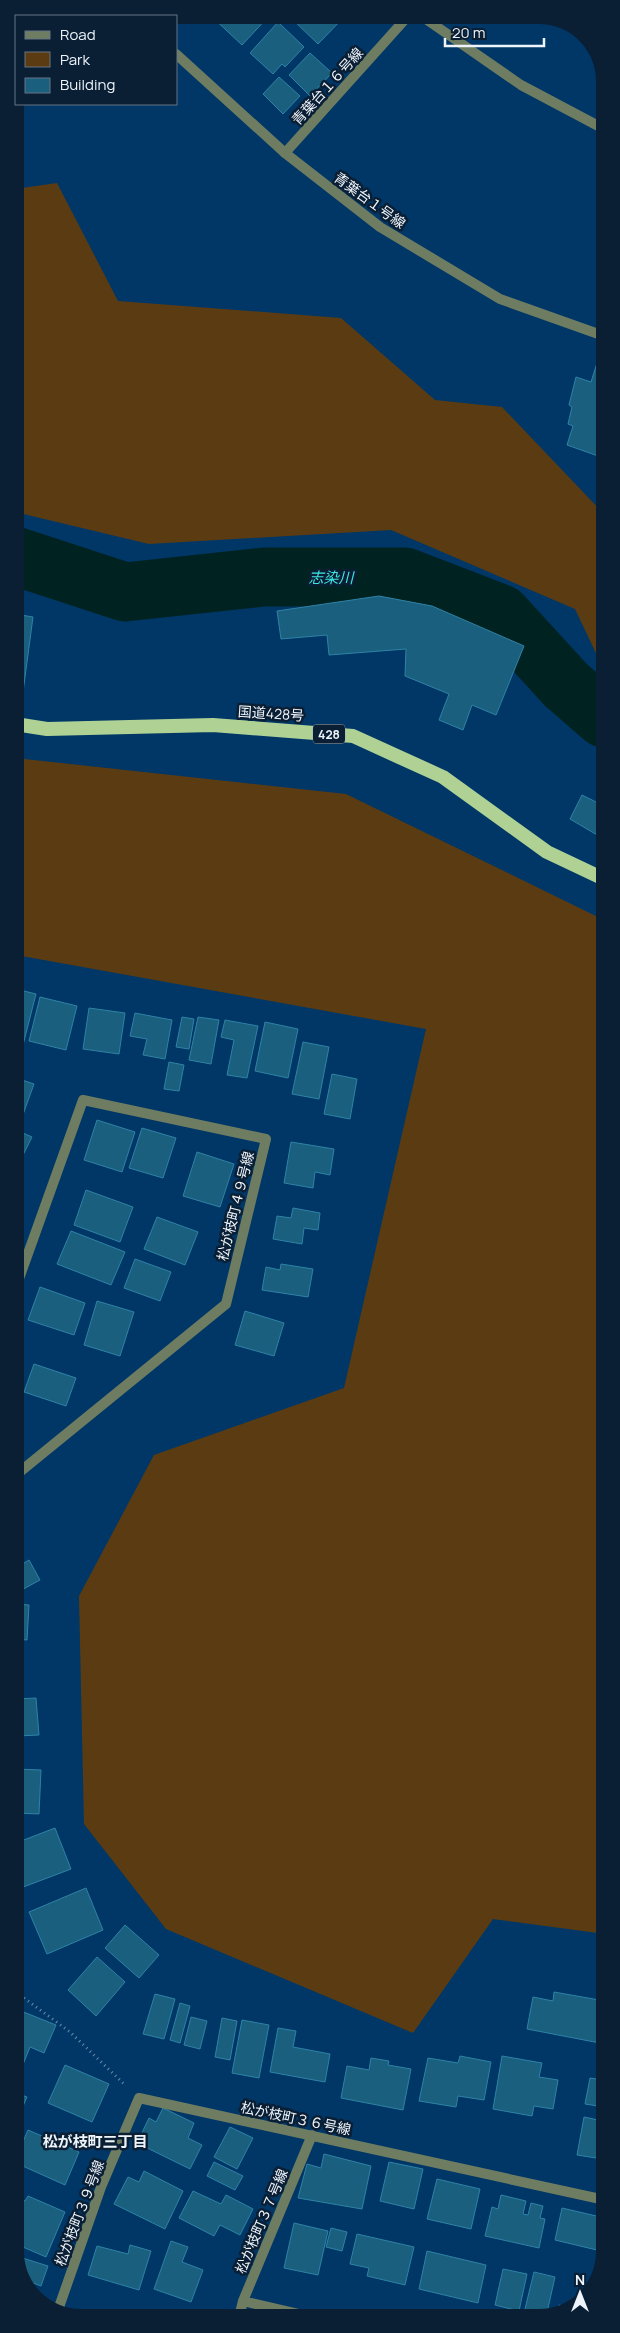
<svg xmlns="http://www.w3.org/2000/svg" width="620" height="2333" font-family="Manrope,'Noto Sans JP',sans-serif">
<style>
.green{fill:#5b3c12}
.lines{fill:none;stroke-linecap:round;stroke-linejoin:round}
.river{stroke:#002322;stroke-width:59}
.building{fill:#1a607e;stroke:#2f82a7}
.path{stroke:#6c8da9;stroke-width:3;stroke-dasharray:1 4;stroke-linecap:butt}
.minor{stroke:#6e7d62;stroke-width:10}
.tertiary{stroke:#6e7d62;stroke-width:10}
.trunk{stroke:#b0d194;stroke-width:14}
.labels{text-anchor:middle;dominant-baseline:central;stroke-width:5;stroke-linejoin:round;paint-order:stroke}
.shield{fill:#0a1e34;stroke:#aab4bf;stroke-width:1}
.shield-label{font-size:12px;font-weight:bold;fill:#eef4fa}
.street-label{font-size:14px;fill:#eef4fa;stroke:#0a1e34}
.water-label{font-size:15px;font-style:italic;fill:#3de6e1;stroke:#0a1e34}
.neighbourhood-label{font-size:15px;font-weight:bold;fill:#eef4fa;stroke:#0a1e34}
</style>
<rect width="100%" height="100%" fill="#013766"/>
<path class="green" d="M57,183L118,301L341,318L435,400L502,407L604,514V670L575,609L391,530L149,544L15,512V189Z
M15,758L346,794L604,920L605,1934L493,1919L413,2033L166,1929L84,1824L79,1596L154,1455L344,1388L426,1029L16,955Z"/>
<g class="lines">
<path class="river" d="M15,556L125,592L264,577H405L501,614L566,685L604,718"/>
</g>
<path class="building" d="M210,15H270L242,45Z
M290,15H346L318,44L289,16Z
M278,22L304,47L285,67L282,64L273,74L250,53Z
M310,53L332,73L310,96L289,75Z
M279,77L300,96L283,114L263,94Z
M598,360L604,362V447L601,457L567,445L573,426L568,424L572,407L569,405L576,377L591,382Z
M379,596L432,606L524,646L496,715L472,705L463,730L439,720L449,694L405,676L406,649L329,655L327,635L281,639L277,611Z
M15,614L33,617L23,692L15,691Z
M582,795L604,806V839L570,819Z
M16,989L36,994L23,1045L16,1043Z
M40,997L77,1006L66,1050L29,1041Z
M89,1008L125,1013L119,1054L83,1049Z
M135,1013L172,1020L165,1059L143,1055L147,1039L130,1036Z
M182,1017L194,1019L189,1049L176,1047Z
M198,1017L219,1020L211,1064L189,1060Z
M225,1020L258,1026L247,1078L227,1075L234,1040L221,1037Z
M265,1022L298,1029L288,1078L255,1071Z
M303,1042L329,1047L319,1099L292,1094Z
M169,1062L184,1065L179,1091L164,1089Z
M332,1074L357,1079L350,1119L324,1114Z
M16,1078L34,1084L21,1120L16,1118Z
M97,1120L135,1132L122,1172L84,1160Z
M142,1128L176,1138L163,1178L129,1168Z
M16,1130L32,1137L16,1169Z
M291,1142L334,1149L330,1175L315,1172L313,1188L284,1183Z
M197,1152L234,1164L220,1207L183,1196Z
M86,1190L133,1207L120,1242L74,1225Z
M293,1208L320,1213L318,1230L304,1228L302,1244L273,1239L277,1216L291,1218Z
M157,1217L198,1232L185,1265L144,1249Z
M71,1231L125,1252L111,1285L57,1264Z
M135,1259L171,1272L160,1301L124,1288Z
M281,1264L313,1269L308,1297L262,1290L266,1267L280,1270Z
M40,1287L85,1303L74,1335L28,1320Z
M97,1301L134,1312L120,1356L84,1345Z
M245,1311L284,1323L274,1356L235,1345Z
M34,1364L76,1378L66,1406L24,1392Z
M29,1560L40,1580L16,1593V1568Z
M16,1604L29,1605L27,1640L16,1639Z
M36,1698L39,1735L16,1736V1699Z
M16,1769L41,1770L39,1814L16,1813Z
M55,1828L71,1869L18,1889L16,1843Z
M86,1888L103,1930L47,1954L29,1912Z
M125,1925L159,1955L139,1978L105,1948Z
M97,1957L125,1982L96,2016L68,1990Z
M554,1992L605,2001V2044L527,2029L533,1997L553,2001Z
M155,1994L175,1999L164,2039L143,2034Z
M180,2003L190,2006L180,2043L170,2040Z
M16,2009L56,2025L44,2053L30,2047L20,2072L16,2070Z
M191,2017L207,2021L200,2049L184,2045Z
M222,2018L237,2021L230,2060L215,2057Z
M242,2020L269,2025L259,2078L232,2073Z
M278,2028L296,2031L293,2047L330,2054L325,2082L270,2072Z
M460,2056L491,2062L484,2100L458,2096L456,2107L419,2101L428,2058L458,2063Z
M502,2056L542,2063L539,2077L558,2080L553,2109L534,2106L532,2116L493,2109Z
M371,2058L389,2061L388,2065L411,2069L403,2110L341,2098L347,2066L369,2070Z
M65,2065L109,2084L92,2122L48,2103Z
M590,2078L603,2080L598,2106L585,2104Z
M16,2093L27,2097L16,2122Z
M163,2108L194,2123L188,2138L202,2145L190,2169L137,2143L149,2118L156,2122Z
M584,2117L603,2121L596,2158L577,2155Z
M230,2127L253,2138L237,2169L214,2157Z
M28,2130L79,2152L65,2185L16,2163V2158Z
M605,2138V2170L599,2169Z
M324,2154L371,2166L362,2209L298,2198L307,2164L321,2168Z
M214,2162L243,2176L235,2190L207,2176Z
M389,2162L423,2169L414,2209L380,2201Z
M144,2171L183,2191L165,2229L114,2204L128,2177L139,2182Z
M437,2179L480,2189L471,2229L427,2219Z
M193,2191L221,2204L226,2195L253,2209L240,2235L220,2225L214,2236L179,2218Z
M501,2195L526,2201L523,2214L528,2215L531,2203L543,2206L540,2218L545,2219L539,2248L485,2236L492,2207L498,2209Z
M28,2196L65,2212L46,2257L16,2244V2197L25,2201Z
M562,2208L605,2218V2234L601,2251L555,2240Z
M294,2223L328,2231L318,2275L284,2268Z
M331,2228L347,2232L342,2251L326,2247Z
M357,2234L414,2247L405,2285L367,2276L369,2268L350,2264Z
M171,2241L188,2247L182,2262L203,2270L191,2302L154,2289Z
M130,2245L151,2251L139,2290L88,2275L97,2246L128,2254Z
M427,2251L486,2265L478,2303L419,2289Z
M16,2256L48,2266L41,2286L25,2280L16,2265Z
M503,2269L527,2274L519,2311L495,2305Z
M534,2272L555,2277L546,2317H523Z
M581,2291L591,2293L579,2300Z
M559,2305L568,2307L557,2313Z"/>
<g class="lines">
<path class="path" d="M16,1992L70,2032L124,2084"/>
<path class="minor" d="M139,15V16
M420,15L521,85L604,129
M15,81L16,80
M285,153L409,15
M16,1287L83,1100L266,1139L226,1304L16,1475
M243,2301L312,2317
M58,2310L101,2187L139,2098L605,2200
M239,2317L243,2301L312,2135"/>
<path class="tertiary" d="M171,16L172,15
M176,54L285,153L380,227L500,299L604,336"/>
<path class="trunk" d="M15,724L47,729L213,725L353,736L443,777L547,852L604,879"/>
</g>
<g class="labels">
<rect class="shield" x="313" y="724.5" width="32" height="19" rx="4"/>
<g class="shield-label">
<text x="329" y="734">428</text>
</g>
<g class="street-label">
<text transform="translate(327 86) rotate(-48)">青葉台１６号線</text>
<text transform="translate(370 200) rotate(36)">青葉台１号線</text>
<text transform="translate(271 713) rotate(4)">国道428号</text>
<text transform="translate(235 1206) rotate(-76)">松が枝町４９号線</text>
<text transform="translate(296 2118) rotate(12)">松が枝町３６号線</text>
<text transform="translate(79 2213) rotate(-69)">松が枝町３９号線</text>
<text transform="translate(261 2221) rotate(-67)">松が枝町３７号線</text>
</g>
<g class="water-label">
<text x="331" y="577">志染川</text>
</g>
<g class="neighbourhood-label">
<text x="95" y="2141">松が枝町三丁目</text>
</g>
</g>
<path d="M0 0H620V2333H0ZM81 24H539A57 57 0 0 1 596 81V2252A57 57 0 0 1 539 2309H81A57 57 0 0 1 24 2252V81A57 57 0 0 1 81 24Z" fill="#0a1e34" fill-rule="evenodd"/>
<rect x="15" y="15" width="162" height="90" fill="#0a1e34" stroke="#657483"/>
<rect x="25" y="31" width="25" height="8" fill="#6e7d62" stroke="#657483"/>
<text x="60" y="40" font-size="15" fill="#eef4fa">Road</text>
<rect x="25" y="52" width="25" height="15" fill="#5b3c12" stroke="#657483"/>
<text x="60" y="65" font-size="15" fill="#eef4fa">Park</text>
<rect x="25" y="78" width="25" height="15" fill="#1a607e" stroke="#657483"/>
<text x="60" y="90" font-size="15" fill="#eef4fa">Building</text>
<g transform="translate(580 2293)" stroke="#0a1e34" stroke-width="4" paint-order="stroke">
<path d="M0-4L9 19L0 12L-9 19Z" fill="#eef4fa"/>
<text y="-8" font-size="14" font-weight="bold" text-anchor="middle" fill="#eef4fa">N</text>
</g>
<path d="M445 38v8h99v-8" fill="none" stroke="#eef4fa" stroke-width="2.5"/>
<text x="452" y="38" font-size="15" fill="#eef4fa" stroke="#0a1e34" stroke-width="4" paint-order="stroke">20 m</text>
</svg>
